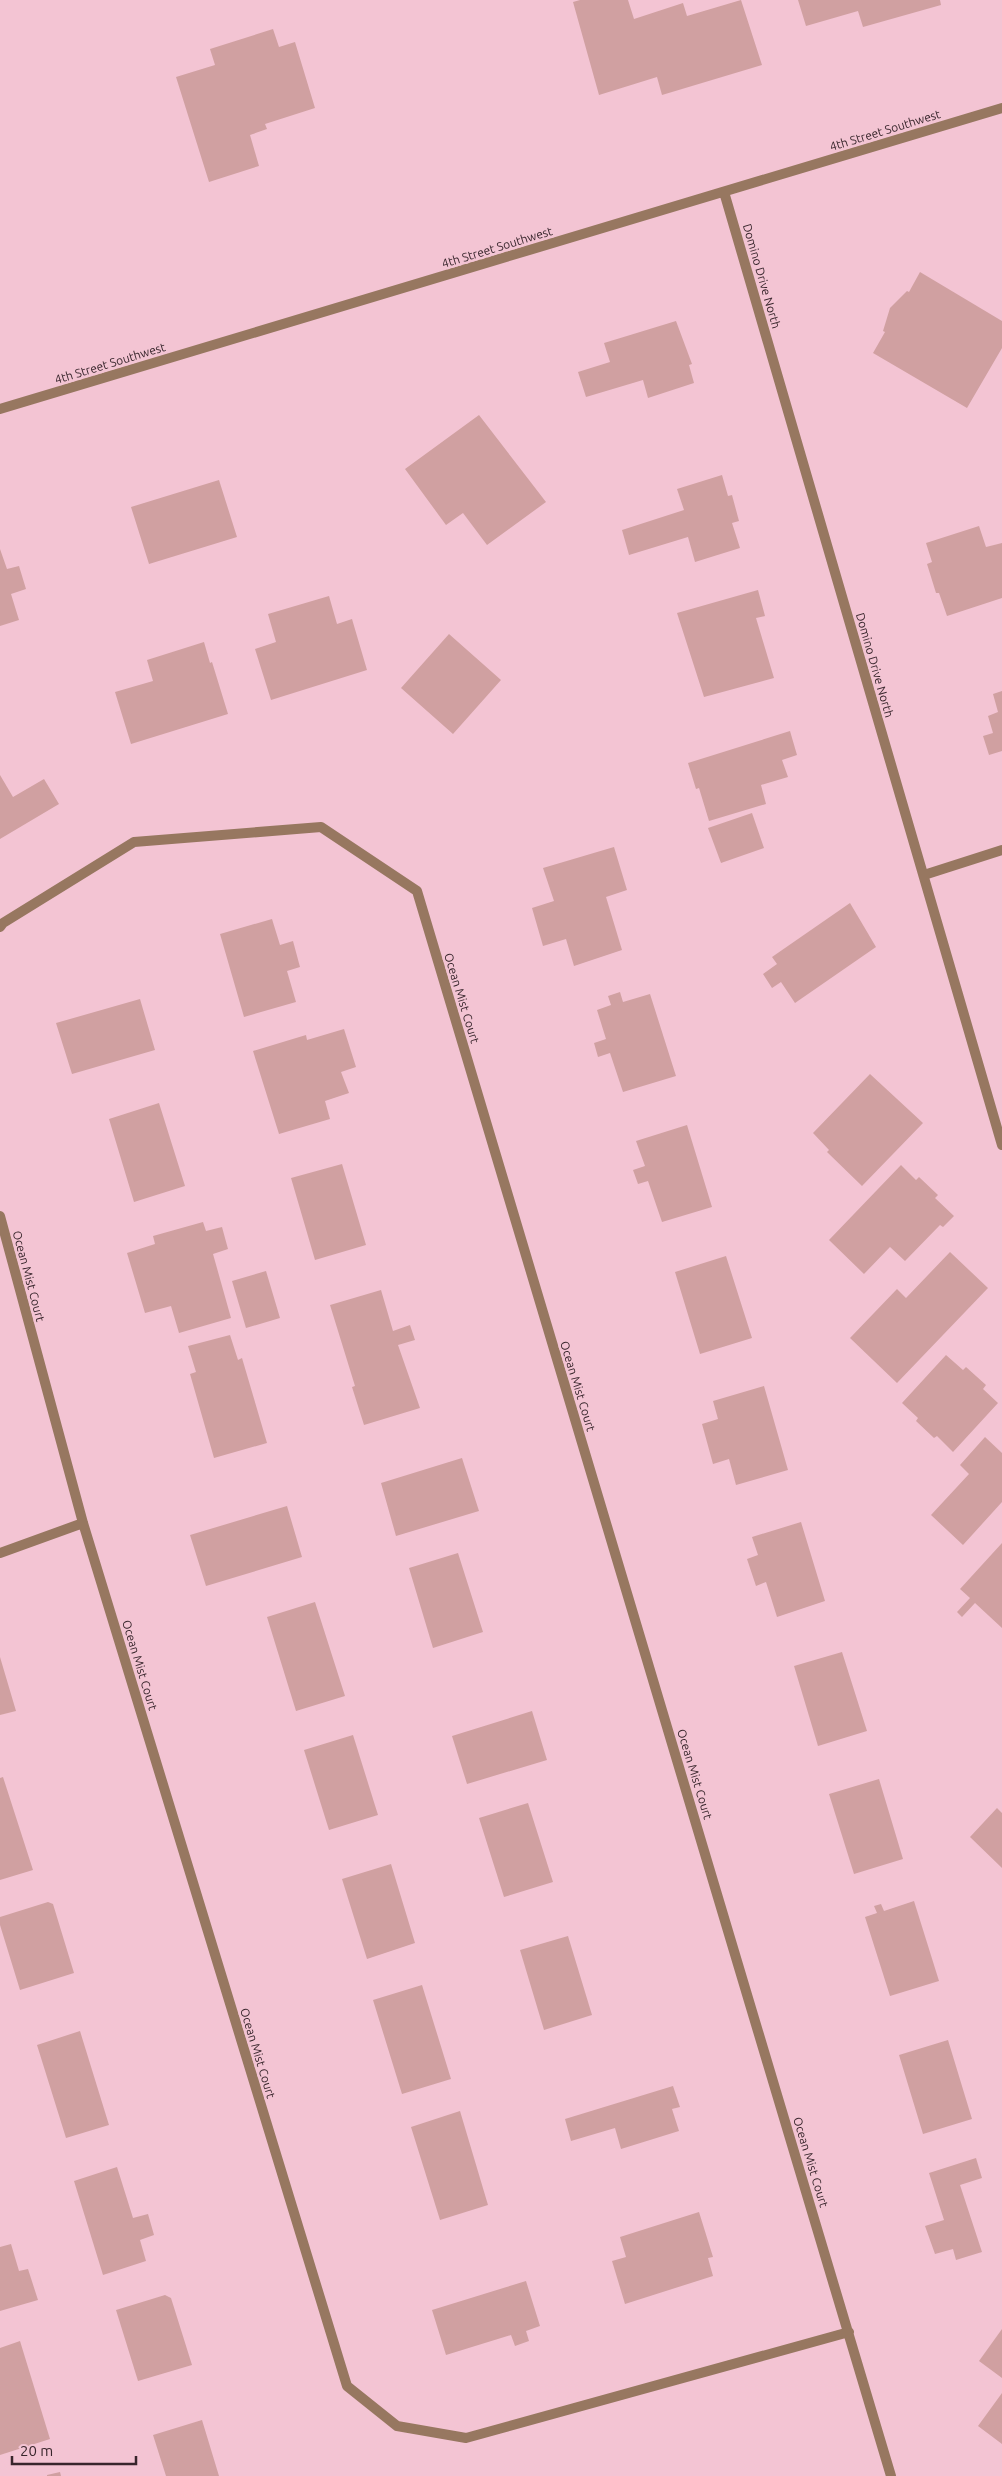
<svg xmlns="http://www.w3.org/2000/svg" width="1002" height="2476" font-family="Ubuntu,sans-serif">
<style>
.building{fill:#d0a0a1}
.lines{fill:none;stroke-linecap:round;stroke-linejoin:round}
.minor{stroke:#977760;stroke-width:10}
.labels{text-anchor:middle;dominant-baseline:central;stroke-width:5;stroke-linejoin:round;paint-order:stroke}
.street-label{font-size:12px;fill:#38262c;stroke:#f3c4d3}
</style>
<rect width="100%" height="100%" fill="#f3c4d3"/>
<path class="building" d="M580,0H628L634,19L683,3L687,16L741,0L762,65L662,95L657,77L599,95L573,2Z
M798,0H940L941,5L863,27L858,11L806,26Z
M273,29L279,47L295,42L315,108L265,124L267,129L250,135L259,166L209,182L176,77L215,65L210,49Z
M920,272L1002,321V348L967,408L873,353L885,332L883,331L890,308L907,291L909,292Z
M676,321L692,364L689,365L694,383L648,398L643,380L586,397L578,372L610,362L604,343Z
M479,415L546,502L487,545L463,513L446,525L405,469Z
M722,475L728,496L732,495L739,521L732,523L740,548L695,562L688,537L629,555L622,530L684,510L677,489Z
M219,480L237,537L149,564L131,507Z
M979,526L986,547L1002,543V598L947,616L939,593H936L927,564L932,562L926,543Z
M0,549L7,569L19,566L26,589L11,594L19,620L0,626Z
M758,590L765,616L756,618L774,678L704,697L677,613Z
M329,596L337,624L352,619L367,670L271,700L255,649L276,642L268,614Z
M449,634L501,680L453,734L401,688Z
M204,642L210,663L212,662L228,714L131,744L115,692L153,681L147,660Z
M1002,691V751L989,755L983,736L993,733L988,716L998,712L993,694Z
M790,731L797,755L782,760L788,777L761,785L766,804L709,821L699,788L696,789L688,763Z
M0,775L13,797L44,779L59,804L0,839Z
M752,813L764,848L721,863L708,828Z
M614,847L627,890L606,897L622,950L574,966L566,939L543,946L532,908L554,901L543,868Z
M850,903L876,947L795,1003L781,982L772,988L763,974L777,964L772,957Z
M272,919L280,945L293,941L300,967L287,971L296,1002L244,1017L220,934Z
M620,992L623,1002L650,994L676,1076L623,1092L610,1053L598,1057L594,1043L606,1039L597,1010L611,1005L608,996Z
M140,999L155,1050L72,1074L56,1023Z
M344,1029L356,1067L341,1072L349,1093L325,1101L330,1119L279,1134L253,1051L306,1035L307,1040Z
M870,1074L923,1123L862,1186L827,1152L829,1150L813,1133Z
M159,1103L185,1186L134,1202L109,1119Z
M687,1125L712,1207L662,1222L648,1181L638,1184L633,1170L645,1166L636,1141Z
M342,1164L366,1245L315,1260L291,1178Z
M901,1165L916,1180L919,1177L938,1195L935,1198L954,1216L943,1227L940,1225L905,1261L890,1247L864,1274L829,1240Z
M203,1222L206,1231L222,1227L228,1249L213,1254L231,1318L179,1333L171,1306L145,1313L127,1253L155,1244L153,1236Z
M950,1252L988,1288L897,1383L850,1338L897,1289L906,1298Z
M726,1256L752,1338L700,1354L675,1272Z
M266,1271L280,1318L246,1328L232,1281Z
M381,1290L393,1331L410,1325L415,1340L398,1345L420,1408L364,1425L352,1387L355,1386L330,1305Z
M230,1335L238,1360L242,1358L267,1443L214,1458L190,1374L196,1372L188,1346Z
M946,1355L963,1370L966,1367L986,1385L983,1389L998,1403L953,1452L937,1436L934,1438L916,1421L918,1418L902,1403Z
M764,1386L788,1470L736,1485L729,1459L713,1464L702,1424L718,1419L713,1401Z
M985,1437L1002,1453V1502L963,1545L931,1515L969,1474L960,1465Z
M462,1458L479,1511L396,1536L381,1483Z
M287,1506L302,1557L206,1586L190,1535Z
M801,1522L825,1601L777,1617L766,1582L756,1586L747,1559L758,1555L752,1537Z
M1002,1543V1628L975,1603L962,1617L957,1612L970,1598L960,1589Z
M458,1553L483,1632L433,1648L409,1568Z
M315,1602L345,1696L296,1711L267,1617Z
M842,1652L867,1731L818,1746L794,1666Z
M0,1657L16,1711L0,1715Z
M532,1711L547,1760L467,1784L452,1736Z
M353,1735L378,1815L329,1830L304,1750Z
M3,1777L33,1870L0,1880V1778Z
M879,1779L903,1859L854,1874L829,1794Z
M528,1803L553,1882L504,1897L479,1818Z
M997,1808L1002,1813V1868L970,1837Z
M391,1864L415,1943L367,1959L342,1879Z
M914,1901L939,1981L890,1996L865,1917L877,1913L874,1906L881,1904L884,1911Z
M48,1902L53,1904L74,1973L20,1990L0,1925V1917Z
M568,1936L592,2015L544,2030L520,1950Z
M422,1985L451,2079L402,2094L373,2000Z
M80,2031L109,2125L66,2138L37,2045Z
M948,2040L972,2119L923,2134L899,2055Z
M673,2086L680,2107L672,2109L679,2131L621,2149L615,2128L571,2141L565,2119Z
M460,2111L488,2205L440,2220L411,2127Z
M976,2158L982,2178L960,2185L982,2252L956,2260L953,2249L935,2254L925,2226L944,2220L929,2173Z
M117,2167L133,2218L148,2214L154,2235L140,2240L146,2261L103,2275L74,2181Z
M699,2212L713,2257L708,2258L713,2276L625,2304L612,2261L626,2257L620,2237Z
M11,2244L19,2271L28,2269L38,2300L0,2311V2247Z
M526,2281L540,2326L526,2331L529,2341L515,2346L511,2335L446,2355L432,2310Z
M165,2295L171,2298L192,2365L138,2381L116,2310Z
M1002,2329V2378L979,2361Z
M20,2341L50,2439L0,2455V2348Z
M1002,2393V2444L978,2426Z
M202,2420L219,2476H166L153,2435Z
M60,2472L61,2476H47V2475Z"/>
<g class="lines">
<path class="minor" d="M724,192L1002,1145
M0,409L1002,108
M924,875L1002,850
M0,927L3,923L134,842L321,827L417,891L891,2476
M0,1216L83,1523L347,2386L397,2426L466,2438L849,2332
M0,1553L83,1523"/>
</g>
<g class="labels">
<g class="street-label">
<text transform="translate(885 130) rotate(-17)">4th Street Southwest</text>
<text transform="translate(497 247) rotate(-17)">4th Street Southwest</text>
<text transform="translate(762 276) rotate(74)">Domino Drive North</text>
<text transform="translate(110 363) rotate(-17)">4th Street Southwest</text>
<text transform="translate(875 665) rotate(74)">Domino Drive North</text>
<text transform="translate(462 998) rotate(73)">Ocean Mist Court</text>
<text transform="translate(29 1276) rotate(75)">Ocean Mist Court</text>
<text transform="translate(578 1386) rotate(73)">Ocean Mist Court</text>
<text transform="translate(140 1665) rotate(73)">Ocean Mist Court</text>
<text transform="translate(695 1774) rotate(73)">Ocean Mist Court</text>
<text transform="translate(258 2053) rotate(73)">Ocean Mist Court</text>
<text transform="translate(811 2162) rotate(73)">Ocean Mist Court</text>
</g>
</g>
<path d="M12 2456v8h124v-8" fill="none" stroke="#38262c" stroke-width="2.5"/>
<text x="20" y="2456" font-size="15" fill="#38262c" stroke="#f3c4d3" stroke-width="4" paint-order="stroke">20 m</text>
</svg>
